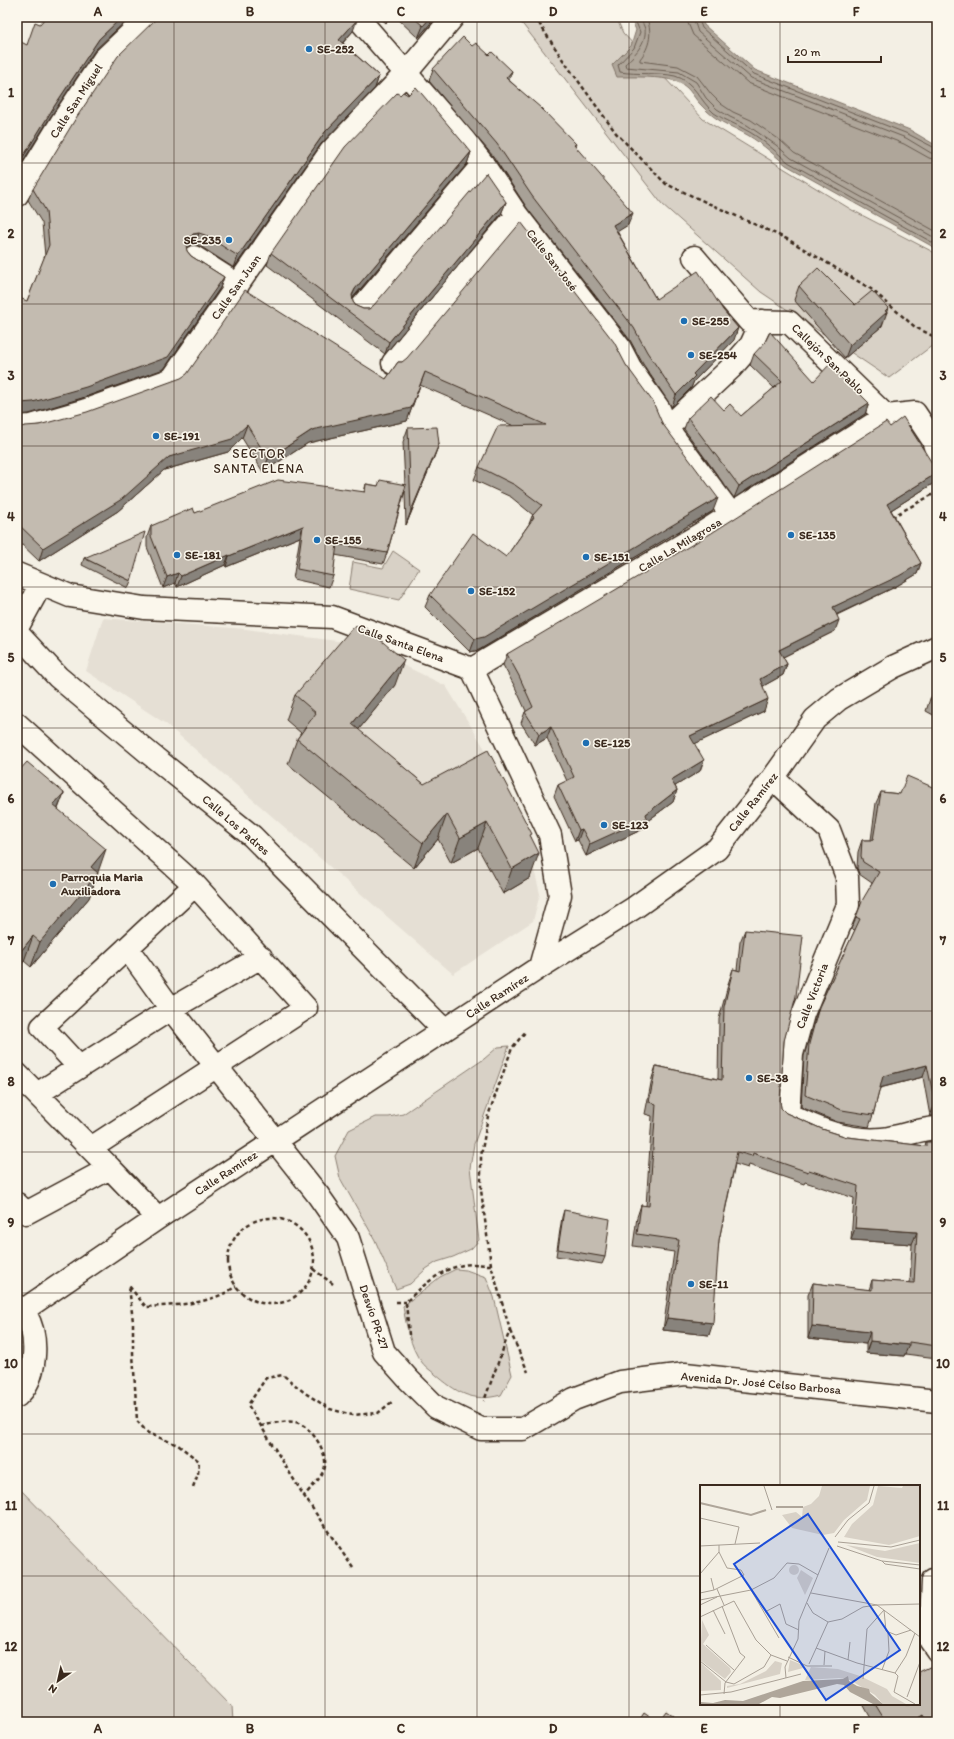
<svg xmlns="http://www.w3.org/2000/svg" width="954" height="1739" font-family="Itim,sans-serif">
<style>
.built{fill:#e5dfd4}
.green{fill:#d8d1c6;stroke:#8a7e72}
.water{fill:#afa69a;stroke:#817468}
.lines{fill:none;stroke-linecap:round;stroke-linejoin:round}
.shore{stroke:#695c50;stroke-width:1}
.minor-casing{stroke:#3b2a1e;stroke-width:25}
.path{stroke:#3b2a1e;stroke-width:2.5;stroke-dasharray:4 3;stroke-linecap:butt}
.minor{stroke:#fbf7ec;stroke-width:22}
.wall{fill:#a8a197;stroke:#3b2a1e}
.shaded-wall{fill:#88837b;stroke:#3b2a1e}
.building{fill:#c3bbb0;stroke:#3b2a1e}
.grid{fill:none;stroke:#3b2a1e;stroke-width:1;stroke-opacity:0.55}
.poi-dot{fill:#1f6fb2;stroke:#fbf7ec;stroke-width:1.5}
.labels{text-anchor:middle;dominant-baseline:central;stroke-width:3;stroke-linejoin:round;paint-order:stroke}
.poi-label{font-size:12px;font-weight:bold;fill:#3b2a1e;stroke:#fbf7ec;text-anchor:start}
.street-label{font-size:12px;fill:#3b2a1e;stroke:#fbf7ec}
.neighbourhood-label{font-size:13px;letter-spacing:1px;fill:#3b2a1e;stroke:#fbf7ec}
.inset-river{fill:none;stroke:#afa69a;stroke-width:2}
.inset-road{fill:none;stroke:#a9a095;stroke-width:1}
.view{fill:#1d4ed8;fill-opacity:0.15;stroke:#1d4ed8;stroke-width:2}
.inset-edge{fill:none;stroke:#3b2a1e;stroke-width:2}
.neatline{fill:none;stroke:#3b2a1e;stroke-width:1.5}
.grid-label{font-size:13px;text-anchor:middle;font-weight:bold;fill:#3b2a1e}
</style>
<rect width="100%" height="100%" fill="#f3efe4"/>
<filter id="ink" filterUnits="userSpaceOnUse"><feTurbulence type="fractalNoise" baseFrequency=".025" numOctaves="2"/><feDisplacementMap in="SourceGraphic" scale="8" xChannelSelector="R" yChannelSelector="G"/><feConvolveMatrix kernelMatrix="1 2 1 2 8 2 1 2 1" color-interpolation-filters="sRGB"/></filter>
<g filter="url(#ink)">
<path class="built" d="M103,618L246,629L360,644L446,686L493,762L526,835L540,894L533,921L453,974L166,724L86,671Z"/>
<path class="green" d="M517,17H616L623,33L703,119L852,210L937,254V342L889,378L761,292L662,204Z
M393,551L419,569L399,600L349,589L353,562L383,568Z
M509,1046L474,1144L470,1168L479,1240L471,1249L453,1257L437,1262L426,1269L410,1284L396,1289L375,1240L340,1178L335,1156L349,1130L375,1117H389L403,1114L484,1059L498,1047Z
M456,1269L466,1270L486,1277L494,1297L512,1375L501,1395C472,1403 456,1392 435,1374C430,1370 424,1366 421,1361C411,1350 405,1320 403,1306L440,1277Z
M17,1486L232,1706L233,1722H17Z"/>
<path class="water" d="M630,17H701L704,25L755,70L910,130L937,146V249L786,165C772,153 758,140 742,132C724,123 715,120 701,105C691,95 690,86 675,81C662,76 631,77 617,77L612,65L631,46L636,30Z"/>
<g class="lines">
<path class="shore" d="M634,17L640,32L634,48L618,65L620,72C638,75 657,72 675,76C694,81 700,101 714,113C724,120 734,123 744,129C760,137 774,150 788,162L937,245
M640,17C641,21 644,25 645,29C647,42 634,56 625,64L626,67L679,72L696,82L706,98L717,109L730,117L747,125L776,145L791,158L937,239
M646,17C653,31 650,47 640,59V61L678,66L697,76L711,94L721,104L733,112L751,120L780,140L794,153L937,232
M687,17L688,23L693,35L748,83L904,144L929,158L937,160
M693,17L698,32L751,78L906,138L931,153L937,154
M698,17L702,28L754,74L908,134L937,149"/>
<g class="minor-casing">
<path id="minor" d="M357,17L464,140L483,164L517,215L620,348L632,371L659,409L667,428L731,514
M17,195L61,123L104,59L148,17
M194,257L238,285
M694,257L749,321L789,322L886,416
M360,309L483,164
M393,363L455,287L517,215
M17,427L31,426L86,410L172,379L331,151L406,73L453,17
M667,428L731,368L751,345L762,321
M17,574L70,596L144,608L332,617L472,669L550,835L560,895L540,967
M17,628L41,584
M17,633L58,677L150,754L252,836L444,1030
M472,669L699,535L886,416L915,413L933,440L937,453
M17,724L195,885L306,1008L91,1148
M773,778L829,830L847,877L848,905L803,1014L792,1054L788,1114C818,1130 849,1142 882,1139C901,1137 918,1129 937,1128
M127,948L171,1009L318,1195L348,1238L384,1352L409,1380L436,1407L481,1429H523L574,1399L620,1382L685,1374L937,1401
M79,1067L42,1027L195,885
M17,1074L110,1168L26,1213L17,1204
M37,1094L171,1009L261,957
M110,1168L158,1218
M17,1306C20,1308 24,1312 26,1315C39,1337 37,1379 17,1396
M22,1311L158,1218L540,967L634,908L717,849L773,778L815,719L839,699L893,667L937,647
M937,1580H933L930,1640L937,1650"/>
</g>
<path class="path" d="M535,17L563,60L616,133L666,184L787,239L871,289L915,327L937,338
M892,517L937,492
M228 1261a43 43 0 1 1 86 0a43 43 0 1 1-86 0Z
M491,1265L481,1190V1156L488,1116L512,1048L526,1031
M313,1269L333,1284
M396,1302H406
M510,1331L528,1372
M409,1335L406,1302C421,1287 441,1269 463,1265C472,1263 482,1265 491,1265L510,1330L484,1401
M261,1426C271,1424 284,1420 295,1422C310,1425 327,1450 325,1466C324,1475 310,1489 304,1496
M193,1487L198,1474L199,1461L178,1445L148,1433L137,1421L133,1353V1322L129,1286L146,1307C176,1305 211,1305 236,1286
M353,1568L304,1496L248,1405L266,1378L283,1375L305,1393L330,1409L352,1415L378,1413L393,1401"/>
<use href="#minor" class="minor"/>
</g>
<path class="wall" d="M379,17H390L386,23Z
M396,17H436L418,38Z
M353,31L343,43L379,76L375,88L321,144L234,268L200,246L195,245L189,246L186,248L187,251L191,256L224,277L220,288L164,369L82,398L29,414L27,301L45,256L42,223L28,200L33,189Z
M433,69L509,80L576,144L575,146L628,225L617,231L656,299L734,340L694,381L691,388L672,407L643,364L630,340L527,208L493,156L429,81Z
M471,152L467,164L352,299L353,302L356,306L363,309H369L506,202L501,214L385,354L267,265L271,253Z
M799,286L855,305L882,326L845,358L794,300Z
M754,354L814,381L869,403L865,414L734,498L684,429L688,418L724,410L741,416L774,388L750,365Z
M398,362L626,365L662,423L713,511L479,650L470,652L425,607L430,595L506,557L529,524L532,516L533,515L511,497L474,480L479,467L514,426L420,385L407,421L308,443L263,472L242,438L228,452L164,470L118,511L39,561L17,540V428L386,379Z
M408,428L439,444L434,457L406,525L405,491L387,553L383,564L335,555L333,576L329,587L293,579L300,537L226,567L225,565L177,587L175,583L163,588L147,547V537L151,526L195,513L364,492L366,484L378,486L405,485L403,442Z
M934,483L891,510L921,563L917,574L895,587L837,615L835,631L783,657L787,664L783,675L763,686L764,711L694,744L700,771L675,786L677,790L673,802L646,822L643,829L586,856L578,840L575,841L554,796L558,785L567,781L547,738L535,745L521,723L525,712L526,711L515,687L503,665L507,654Z
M84,558L131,581L128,588L82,565Z
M395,685L358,730L424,784L531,837L530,878L503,894L478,848L451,863L438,839L414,868L288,764L297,739L301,733L286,720L295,695Z
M937,687V717L926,711L930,699Z
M17,773L64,793L58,809L98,873L89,898L31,967L24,961Z
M881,792L900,794L937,1116H930L923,1077L880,1088L873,1115L869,1127L837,1122L801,1107L804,1056L815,1019L819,1007L855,930L852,929L856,917L872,883L859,874L857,868L858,852L862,840H871L876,803Z
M745,930L784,1041L780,1101L781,1108L786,1113L822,1129L847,1137L925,1146L926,1142H935V1141L937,1136V1358L905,1354L904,1356L866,1353V1344L808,1338V1295L813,1283L869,1290L872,1280L910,1283L912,1244L851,1240L854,1198L805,1182L804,1184L749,1165L748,1168L735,1164L719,1240L709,1335L663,1330L674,1252L633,1246L637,1217L641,1205L646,1206L652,1116L645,1114L652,1078L656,1066L718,1079L719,1019L729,981L733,969L737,970L740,942Z
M564,1210L605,1257L602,1264L556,1256L562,1217Z
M863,1704H919L937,1722H873Z"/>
<path class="shaded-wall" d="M122,17H130L95,50L51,116L17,171L18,165L55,105L99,39Z
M388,17H390L386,23Z
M431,17H436L418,38L423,26Z
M357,20L353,31L335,51L339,40Z
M512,71L508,83L506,78Z
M379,76L375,88L321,144L234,268L238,256L325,132Z
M471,152L467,164L350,301L355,289Z
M506,202L501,214L385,354L389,342Z
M633,213L628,225L609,237L613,225Z
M199,233L195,245L189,246L184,250L188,239L193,234Z
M224,277L220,288L164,369L82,398L29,414L17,415V405Z
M888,308L886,314L887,312L882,326L845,358L850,345Z
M738,328L734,340L694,381L691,388L672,407L676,395L693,374Z
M425,372L407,421L308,443L263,472L268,459L312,430Z
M869,403L865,414L734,498L739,486Z
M247,425L242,438L228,452L164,470L118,511L39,561L43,548L169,457Z
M439,444L434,457L406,525L411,511Z
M937,473L934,483L883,515L887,504Z
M718,498L713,511L479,650L470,652L475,639Z
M303,526L300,537L226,567L229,556Z
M229,555L225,565L177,587L181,576Z
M921,563L917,574L895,587L829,618L833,607Z
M178,573L175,583L163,588L167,577Z
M839,620L835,631L775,661L779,650Z
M404,660L395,685L342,750L352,724Z
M787,664L783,675L756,690L760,679Z
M768,699L764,711L686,748L690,736Z
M551,727L547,738L535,745L539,734Z
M704,760L700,771L667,791L671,780Z
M677,790L673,802L646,822L643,829L586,856L590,844L646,814Z
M64,793L54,818L53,805Z
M447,814L438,839L414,868L423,843Z
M487,823L478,848L451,863L460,838Z
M582,829L578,840L575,841L579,830Z
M106,849L89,898L31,967L40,942L91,867Z
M539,853L530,878L503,894L512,869Z
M33,936L24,961L17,970V956Z
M927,1065L923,1077L879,1088L883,1076Z
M935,1104H937V1116H930Z
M855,1228L917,1232L912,1244L851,1240Z
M667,1318L713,1323L709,1335L663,1330Z
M812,1326L870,1332L866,1344L808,1338Z
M870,1341L909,1345L904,1356L866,1353Z
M923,1715L921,1722H911Z"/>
<path class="building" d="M46,17H122L99,39L55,105L18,165H17V40L27,45L35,22L40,24Z
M158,17H355L357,20L339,40L379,76L325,132L238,256L205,235L199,233L193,234L188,239L186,245L187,251L191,256L224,277L168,357L86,387L33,402L20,403L17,405V297L27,301L49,245L46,211L33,189L76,118L118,56Z
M413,17H431L423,26Z
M463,37L472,46L476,43L489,55L492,52L512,71L506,78L541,108L576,144L574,145L633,213L613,225L656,299L698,271L723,310L738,328L693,374L695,376L676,395L647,352L634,328L532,196L497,144L433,69Z
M416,87L471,152L355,289L352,295L353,302L356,306L363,309H369L374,305L486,173L506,202L389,342L271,253L345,147L397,93L400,95L403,92L408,95Z
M521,222L614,342L626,365L653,402L662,423L718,498L484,637L475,639L430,595L473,533L506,557L534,517L532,516L542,505L515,485L479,467L498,426L546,425L425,372L411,408L312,430L268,459L247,425L232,439L169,457L122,499L43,548L17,523V428L25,426L39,425L87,412L181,378L187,374L245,290L386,379L398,362H402L407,358Z
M818,268L855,305L872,291L888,308L885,311L887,312L850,345L799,286Z
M770,332L814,381L830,364L869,403L739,486L688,418L711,396L724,410L730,404L741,416L782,381L754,354L765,342Z
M903,417L937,471V473L887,504L921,563L899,576L833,607L839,620L779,650L787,664L760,679L768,699L690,736L704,760L671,780L677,790L646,814L647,818L590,844L582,829L579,830L558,785L574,777L551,727L539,734L525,712L533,707L519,676L507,654L710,534L886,422L890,427Z
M437,427L439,444L411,511L408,428Z
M278,480L365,492L366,484L378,486L380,480L406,485L387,553L337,544L333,576L297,569L303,526L229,556V555L181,576L178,573L167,577L151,536V526L193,508L195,513Z
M145,532L131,581L84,558Z
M364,626L404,660L352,724L424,784L488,750L532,834L530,835L539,853L512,869L487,823L460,838L447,814L423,843L297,739L316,713L295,695L353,627Z
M937,687V703L930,699Z
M27,762L64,793L53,805L106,849L91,867L98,873L40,942L33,936L17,956V773Z
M907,776L937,789V1104H935L927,1065L883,1076L873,1115L842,1110L805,1095L809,1044L819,1007L860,919L856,917L863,899L879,872L863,862L861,856L862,840H873L881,792L900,794Z
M745,930L803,936L796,996L784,1041L780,1101L781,1108L786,1113L822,1129L847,1137L926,1146V1142H937V1346L909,1342V1345L870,1341V1332L812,1326L813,1283L872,1290V1280L914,1283L917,1232L855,1228L858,1186L809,1170L808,1172L753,1153L752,1156L737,1152L719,1240L713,1323L667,1318L679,1240L637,1234L641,1205L649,1206L656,1104L649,1102L656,1066L722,1080L724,1007L733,969L740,971Z
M564,1210L610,1219L605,1257L558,1249Z
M936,1664L937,1666V1722H927L923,1715L911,1722H886L875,1704H919V1672Z
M666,1711L682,1722H658Z
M644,1713L657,1722H638Z"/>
</g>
<path class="grid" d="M174,17V1722M325,17V1722M477,17V1722M629,17V1722M780,17V1486M17,163H937M17,304H937M17,446H937M17,587H937M17,728H937M17,870H937M17,1011H937M17,1152H937M17,1293H937M17,1434H937M17,1576H701M919,1576H937M780,1704V1722"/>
<g class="poi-dot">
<circle cx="309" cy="49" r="4"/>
<circle cx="229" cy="240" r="4"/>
<circle cx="684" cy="321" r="4"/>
<circle cx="691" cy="355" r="4"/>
<circle cx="156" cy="436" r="4"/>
<circle cx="791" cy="535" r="4"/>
<circle cx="317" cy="540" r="4"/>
<circle cx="177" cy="555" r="4"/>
<circle cx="586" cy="557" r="4"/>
<circle cx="471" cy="591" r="4"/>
<circle cx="586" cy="743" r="4"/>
<circle cx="604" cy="825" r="4"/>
<circle cx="53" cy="884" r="4"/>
<circle cx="749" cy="1078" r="4"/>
<circle cx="691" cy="1284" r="4"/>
</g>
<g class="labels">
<g class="poi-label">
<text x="317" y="49">SE-252</text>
<text x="221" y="240" text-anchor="end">SE-235</text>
<text x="692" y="321">SE-255</text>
<text x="699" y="355">SE-254</text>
<text x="164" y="436">SE-191</text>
<text x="799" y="535">SE-135</text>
<text x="325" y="540">SE-155</text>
<text x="185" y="555">SE-181</text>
<text x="594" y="557">SE-151</text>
<text x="479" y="591">SE-152</text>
<text x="594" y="743">SE-125</text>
<text x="612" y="825">SE-123</text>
<text x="61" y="877">Parroquia Maria<tspan x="61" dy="14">Auxiliadora</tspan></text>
<text x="757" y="1078">SE-38</text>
<text x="699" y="1284">SE-11</text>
</g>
<g class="street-label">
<text transform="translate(76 101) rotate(-57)">Calle San Miguel</text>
<text transform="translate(552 260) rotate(52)">Calle San José</text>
<text transform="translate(236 287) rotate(-55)">Calle San Juan</text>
<text transform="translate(828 359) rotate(44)">Callejón San Pablo</text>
<text transform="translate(680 545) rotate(-31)">Calle La Milagrosa</text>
<text transform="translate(401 643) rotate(20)">Calle Santa Elena</text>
<text transform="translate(753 802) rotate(-52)">Calle Ramírez</text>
<text transform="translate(236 825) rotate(41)">Calle Los Padres</text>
<text transform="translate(497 996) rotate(-33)">Calle Ramírez</text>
<text transform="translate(812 996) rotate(-69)">Calle Victoria</text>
<text transform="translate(226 1173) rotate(-33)">Calle Ramírez</text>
<text transform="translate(374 1317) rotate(71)">Desvío PR-27</text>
<text transform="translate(761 1383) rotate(5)">Avenida Dr. José Celso Barbosa</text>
</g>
<g class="neighbourhood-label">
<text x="259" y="453">SECTOR<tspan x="259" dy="15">SANTA ELENA</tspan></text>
</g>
</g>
<g transform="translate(700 1485)">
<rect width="220" height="220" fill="#f3efe4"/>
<path d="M122,1H170L167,15L144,35L134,48L123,50L92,43L82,30L96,27L102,32L103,22L111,19L119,11ZM178,1L202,3L203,1H220V51L189,60L144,52L152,39L173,20ZM220,58V78L177,72L146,60L185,66ZM89 85a5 5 0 1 1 10 0a5 5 0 1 1-10 0ZM101,85L113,93L105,110L97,93ZM2,135L9,150L3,159L30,183L31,187L25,194L0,175ZM90,175L103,180V183L88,187ZM75,176L82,178L80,189L27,203V201L40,199L66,186ZM0,177L21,196V205L0,206ZM111,182L138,184L160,191L187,204L192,211L206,219H183L175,210L150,195L139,193L105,195Z" fill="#d8d1c6"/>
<path d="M148,191L149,196L157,201L169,204L170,208L183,219H173L150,207L144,200L137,199L80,213L72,212L59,219H0V217L13,218L25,215L43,216L103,196L143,194Z" fill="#afa69a"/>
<path class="inset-river" d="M0,18L51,30L66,25M76,22H103"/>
<path class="inset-road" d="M64,1L72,25M0,33L39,42L35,59M135,52L148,35L169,18L174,1M138,57L191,62L220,55M0,61L60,58M137,61L182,76L220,80M182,76L185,79L220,84M0,89L19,67V60M11,93L14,105M17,104L24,120M51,105L79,153M0,108L14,105L44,90L41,85L27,83L19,67M111,108L177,120L220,119M0,115L51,105L74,93L87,78L99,79L118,90M107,118L113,128L128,137L142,134L163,122L177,120L220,152M0,120L17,112M22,121L40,168L45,172L25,198L24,209M13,125L25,149M184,125L186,146L196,150L211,145M65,127L80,119L86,139L99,145M0,132L34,116L56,155L71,170L87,176M6,160L34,185M116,163L157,178L195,188M88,172L107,181H132M148,175L150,157M0,176L26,197L34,199L64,182L71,170M109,179L128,137M124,180L125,166M182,185L189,166L188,148M195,188L198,191L194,207L215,219M195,188L206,171L215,148M86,193L85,182L98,154L99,136L129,63M163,194L167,144L184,125M0,210L31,207L101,189M207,212L220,177"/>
<path class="view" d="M108,29L200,165L126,215L34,79Z"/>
<rect width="220" height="220" class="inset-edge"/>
</g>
<rect width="954" height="1739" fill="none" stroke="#fbf7ec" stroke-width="44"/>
<g transform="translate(58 1681) rotate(214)" stroke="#fbf7ec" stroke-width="3" paint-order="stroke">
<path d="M0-3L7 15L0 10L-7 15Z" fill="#3b2a1e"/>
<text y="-6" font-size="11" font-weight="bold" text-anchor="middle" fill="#3b2a1e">N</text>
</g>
<path d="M788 56v6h93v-6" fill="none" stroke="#3b2a1e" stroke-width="2"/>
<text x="794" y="56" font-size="12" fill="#3b2a1e" stroke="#fbf7ec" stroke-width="3" paint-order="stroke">20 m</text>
<rect x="22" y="22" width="910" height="1695" class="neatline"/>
<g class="grid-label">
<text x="98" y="16">A</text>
<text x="250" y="16">B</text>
<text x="401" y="16">C</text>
<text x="553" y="16">D</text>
<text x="704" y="16">E</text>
<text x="856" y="16">F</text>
<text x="11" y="97">1</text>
<text x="943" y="97">1</text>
<text x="11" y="238">2</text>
<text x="943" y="238">2</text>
<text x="11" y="380">3</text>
<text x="943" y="380">3</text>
<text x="11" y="521">4</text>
<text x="943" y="521">4</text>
<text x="11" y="662">5</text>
<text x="943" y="662">5</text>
<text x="11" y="803">6</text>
<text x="943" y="803">6</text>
<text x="11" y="945">7</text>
<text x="943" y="945">7</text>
<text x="11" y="1086">8</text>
<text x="943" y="1086">8</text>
<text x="11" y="1227">9</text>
<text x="943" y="1227">9</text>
<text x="11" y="1368">10</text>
<text x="943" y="1368">10</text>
<text x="11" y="1510">11</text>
<text x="943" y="1510">11</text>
<text x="11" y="1651">12</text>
<text x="943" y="1651">12</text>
<text x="98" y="1733">A</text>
<text x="250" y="1733">B</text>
<text x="401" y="1733">C</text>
<text x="553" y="1733">D</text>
<text x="704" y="1733">E</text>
<text x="856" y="1733">F</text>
</g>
</svg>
